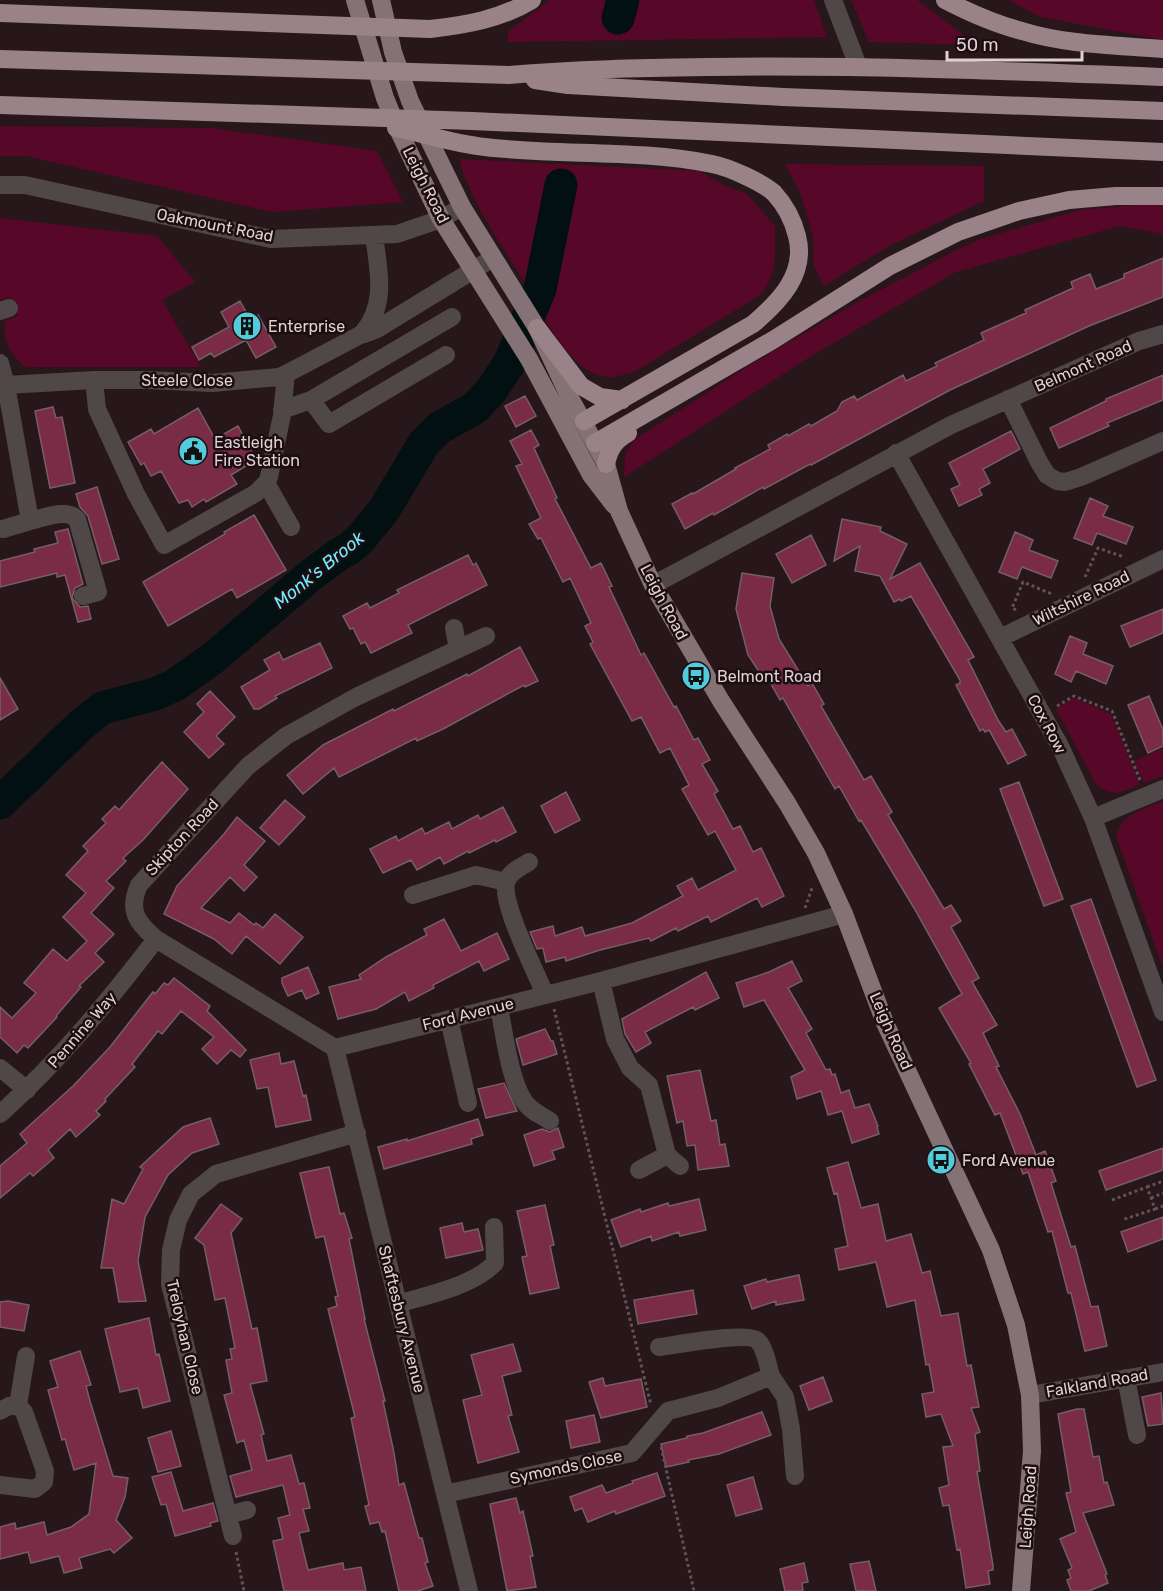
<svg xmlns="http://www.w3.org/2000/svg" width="1163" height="1591" font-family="Rubik,sans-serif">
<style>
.green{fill:#570829}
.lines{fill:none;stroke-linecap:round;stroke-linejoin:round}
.river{stroke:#021012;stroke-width:33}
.building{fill:#7a2b45;stroke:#755f64;stroke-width:1.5}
.path{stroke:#625255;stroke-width:3;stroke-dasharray:3 3;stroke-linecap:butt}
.minor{stroke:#504749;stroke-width:18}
.major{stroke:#857276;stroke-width:18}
.highway{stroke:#9a8388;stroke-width:18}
.labels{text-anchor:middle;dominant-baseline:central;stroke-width:5;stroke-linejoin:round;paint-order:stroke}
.street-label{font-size:16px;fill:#ddd1d3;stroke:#1d0d11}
.poi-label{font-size:16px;fill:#ddd1d3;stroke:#1d0d11;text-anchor:start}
.water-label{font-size:18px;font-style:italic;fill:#6eedfd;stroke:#1d0d11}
</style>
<rect width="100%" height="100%" fill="#27161a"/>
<path class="green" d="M550,0H814L827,37L507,42L509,31Z
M851,0H917L977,45L869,42Z
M1009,0H1163V40L1040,17Z
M0,126L212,128L377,151L403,202L273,212L26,156H0Z
M459,159L700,171L723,185L746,193L775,226C775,254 778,270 762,294L636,371C621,376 606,381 591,372C560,355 539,307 521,277C499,240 470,201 459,159Z
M785,164L984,166V201L889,246L824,286L814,266L813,236L801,195Z
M1137,205H1163V234L1120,226L956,272L811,356L624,477L625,455L634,440L745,368L856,303L956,250L981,239L1080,210Z
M0,218L157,236L195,282L162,300L201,367H25C11,355 0,338 7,320L18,316L10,297L0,300Z
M1074,698L1111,714L1140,784C1124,792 1110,798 1096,784L1056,709Z
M1163,748V776L1144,783L1134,761Z
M1163,801V968L1116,836C1122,814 1144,809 1163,801Z"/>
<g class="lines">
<path class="river" d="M618,18L623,0
M0,803L81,725L102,708L155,694L175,685L213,658L311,575L338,555L349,549L361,538L384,510L424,443L439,428L475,408L490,392L509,364L540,289L561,185"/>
</g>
<path class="building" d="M1163,258V297L1089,326L950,390L811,465L810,464L764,489L763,487L714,515L713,513L685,529L672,504L692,493L693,494L736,469L735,468L770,449L768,445L787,434L788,436L809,424L811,426L837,411L842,402L854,396L857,400L903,375L906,381L937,366L935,363L984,340L981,333L1026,313L1025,310L1073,288L1071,282L1090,274L1096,289L1124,278V274Z
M240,301L250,319L258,315L276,347L256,358L246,340L214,357L211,353L199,360L192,347L229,327L221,312Z
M1163,375V400L1107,423L1109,426L1059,448L1050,428L1106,401V399Z
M525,396L536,416L516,427L505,406Z
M53,407L56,418L62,417L75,483L50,488L35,411Z
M198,408L215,439L238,426L256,460L231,475L237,484L206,502L204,499L192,507L188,500L179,503L161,471L151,476L144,463L141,465L128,442L151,429L154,434Z
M531,430L539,445L534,448L557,498L555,499L591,568L601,563L612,586L609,587L641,655L644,653L674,707L676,706L694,740L698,738L710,760L702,764L718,791L714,794L733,829L740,826L753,852L761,848L784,896L762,907L757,898L711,922L708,916L678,931L676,928L651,941L649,938L600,950L566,961L565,957L546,962L543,948L537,949L530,932L553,926L555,936L582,927L585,936L632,923L683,896L677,886L692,878L698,890L736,870L715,831L708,835L682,789L689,785L670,748L660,753L641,717L632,721L590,644L593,642L585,626L591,623L570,578L563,582L541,538L538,539L529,524L541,518L516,466L522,464L510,441Z
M1011,431L1020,449L983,469L990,483L979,489L982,495L959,506L951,489L960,485L949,463Z
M97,487L119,559L102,564L88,516L80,507L76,494Z
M1090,498L1108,506L1103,516L1133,527L1126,544L1097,533L1092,545L1074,538Z
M254,515L286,570L237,598L232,589L168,626L143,582L225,534L224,532Z
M842,519L881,527L880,531L907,544L890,579L920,563L974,657L968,660L998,720L1006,732L1012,729L1026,755L1008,764L989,730L985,732L983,729L980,731L956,685L960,683V680L911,596L901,601L900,599L894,602L880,576L855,571L860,546L834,561Z
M68,529L83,584L75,588L72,598L80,607L88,606L91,619L78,622L65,575L57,577V573L0,587V561L35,552L34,549L58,543L55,532Z
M1015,532L1033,540L1029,550L1058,561L1051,578L1022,567L1017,579L999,572Z
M811,535L826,565L792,583L776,554Z
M468,555L473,565L476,563L487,585L408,625L412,633L371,653L365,642L361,644L353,628L350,629L343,616L367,603L370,608L399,593L397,590Z
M742,573L774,578L770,606L779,639L808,686L812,683L824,704L821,706L864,780L871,776L892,812L888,815L944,909L951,905L961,921L951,927L979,978L972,982L997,1025L983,1033L999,1066L996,1067L1020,1114L1036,1155L1045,1151L1056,1181L1051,1183L1071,1247L1075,1246L1091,1307L1098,1306L1107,1346L1085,1351L1071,1293H1068L1052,1231L1048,1232L1028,1172L1023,1174L1000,1113L995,1115L969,1064L971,1063L939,1008L962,994L914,908L861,820L859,821L839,786L835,789L783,698L780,700L767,677L764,679L748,655L736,609Z
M1163,609V633L1130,647L1121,626Z
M1070,636L1087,643L1083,654L1113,666L1106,684L1076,671L1071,682L1055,674Z
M320,643L332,668L275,696L277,698L259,709H254L241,687L270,670L264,660L279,652L283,660Z
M520,647L538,681L525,687L524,685L443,729L417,741L416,738L339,777L334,768L303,794L287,775L323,745L393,709L394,711L467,674L468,676Z
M0,678L18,709L0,720Z
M210,691L235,717L216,736L224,744L209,758L184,732L204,712L197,704Z
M1149,696L1163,730V746L1148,753L1128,705Z
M162,762L188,789L143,840L123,858L126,861L106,881L114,888L91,913L114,934L95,953L104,962L79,986L81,987L56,1016L57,1017L28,1048L24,1045L17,1053L0,1037V1007L12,1018L36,993L24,983L53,949L67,961L87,941L63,917L86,893L66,875L88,851L83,846L106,823L102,819L115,806L119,810Z
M1019,782L1063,899L1044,906L1000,789Z
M566,792L580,820L555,833L541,806Z
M285,800L305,817L279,845L260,828Z
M503,807L516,832L496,842L495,840L469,853L468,851L444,864L440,857L417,870L411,860L383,873L370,849L396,836L398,841L422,828L425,834L449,822L452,829L478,815L480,819Z
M237,817L265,841L244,865L257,877L244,891L230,877L201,908L230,923L239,913L254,925L256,923L263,928L275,914L303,937L280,964L246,936L232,954L214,939L164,914L177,886L224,834Z
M1091,899L1156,1080L1137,1087L1071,906Z
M444,919L461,951L497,933L509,959L484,971L479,961L433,985L434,988L409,1001L405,992L376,1009L338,1019L329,987L361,979L359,975L386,957L427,935L424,929Z
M792,961L802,981L788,988L812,1029L806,1033L826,1070L830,1069L832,1075L835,1074L841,1093L849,1090L855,1108L869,1104L878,1126L877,1127L879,1134L852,1143L842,1111L828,1115L821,1091L797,1099L791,1077L805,1070L764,1000L744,1007L736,983L769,972Z
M308,967L319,993L306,999L302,990L288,996L282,983V978Z
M706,972L719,998L695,1010L693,1007L645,1032L651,1043L636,1052L625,1034L622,1019Z
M174,978L210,1006L207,1011L246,1050L240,1057L231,1050L217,1064L202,1049L214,1037L181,1011L162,1034L158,1031L132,1064L135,1067L105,1099L106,1101L96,1111L100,1115L76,1137L70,1129L48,1150L54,1158L33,1176L30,1173L0,1198V1166L27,1143L20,1134L73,1086L110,1047L153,992L155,994L164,983L168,985Z
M545,1029L551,1041H553L557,1054L523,1065L516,1039Z
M279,1053L281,1064L294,1061L303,1096L306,1095L311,1120L276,1127L268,1087L257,1089L250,1060Z
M700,1070L711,1121L716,1120L720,1145L725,1144L729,1166L698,1170L695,1145L687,1146L683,1121L677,1123L667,1076Z
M504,1083L517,1111L486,1118L478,1089Z
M210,1118L219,1144L192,1153L168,1175L145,1217L138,1261L146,1301L119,1302L113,1268H101L112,1199L124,1204L143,1169L140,1167L183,1127Z
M478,1119L483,1135L471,1139L472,1144L384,1169L378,1147L407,1139V1141Z
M558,1128L564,1147L552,1151L555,1159L534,1166L524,1135L542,1129L550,1132Z
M1163,1148V1170L1106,1190L1099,1171Z
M848,1162L861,1208L878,1204L886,1241L911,1234L922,1273L930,1271L941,1316L958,1313L967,1366L971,1365L979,1407L971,1408L980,1432L975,1434L980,1471L977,1472L993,1565V1570L988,1571L990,1584L966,1588L960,1549L957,1550L949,1505L943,1506L939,1488L949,1485L943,1447L953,1446L941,1414L926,1417L922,1394L934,1392L929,1364L926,1365L915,1300L887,1307L876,1262L839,1270L835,1249L848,1246L837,1193L834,1194L827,1168Z
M329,1167L340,1214L344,1213L352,1238L349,1239L365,1319H364L385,1401H383L394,1453L399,1485L404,1483L419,1538H422L428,1562L425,1563L433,1586L418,1591H399L385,1531L382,1532L379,1522L370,1524L365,1506L369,1505L351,1418L355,1417L328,1309L337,1306L335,1297L338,1296L324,1236L316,1238L300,1173Z
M699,1199L706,1230L680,1236L679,1232L652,1241L651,1236L621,1247L611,1220L640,1209L641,1212L668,1203L669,1206Z
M221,1204L242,1219L231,1233L252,1329L257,1328L267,1381L250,1384L264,1434L261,1435L267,1461L291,1455L299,1484L304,1483L310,1508L303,1509L309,1531L299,1533L308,1570L343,1563L344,1570L361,1567L366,1591H284L273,1541L283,1539L278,1518L290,1515L283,1485L236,1497L230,1476L252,1470L244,1440L237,1443L224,1395L232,1393L226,1360L232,1359L230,1349L235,1348L225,1298L215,1300L204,1245L195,1238Z
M545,1205L554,1245L550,1246L559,1288L530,1294L522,1257L527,1256L517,1211Z
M1163,1217V1239L1128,1252L1121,1232Z
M462,1223L464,1232L478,1229L483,1250L446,1258L440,1228Z
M799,1275L804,1300L776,1305V1301L752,1309L744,1286L766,1279L767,1282Z
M693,1290L697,1314L638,1324L634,1300Z
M8,1301L29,1305L24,1331L0,1327V1302Z
M149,1318L156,1355L159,1354L170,1401L143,1408L138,1388L120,1392L105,1329Z
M513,1344L521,1371L502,1376L512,1415L508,1416L519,1452L478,1463L463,1400L482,1395L471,1355Z
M80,1351L91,1385L86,1386L90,1401L113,1476L128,1478L125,1497L116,1520L132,1538L114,1553L110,1549L79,1558L82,1568L64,1573L59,1556L31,1563L28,1552L0,1559V1527L15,1523L16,1529L44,1522L47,1535L71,1527L89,1514L96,1463L74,1470L65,1439L62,1440L48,1390L58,1387L50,1361Z
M823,1377L832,1401L809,1410L800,1386Z
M603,1378L605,1386L641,1379L647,1407L601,1418L589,1382Z
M1161,1393L1163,1424L1148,1426L1142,1397Z
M1077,1409H1084L1093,1457L1099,1456L1104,1483L1107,1482L1114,1505L1083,1513L1107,1574L1105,1575L1108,1583L1089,1591H1071L1067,1580L1071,1578L1068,1570L1072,1568L1060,1539L1076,1532L1066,1493L1071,1492L1058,1414Z
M762,1412L771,1435L719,1454L688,1460L689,1462L666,1467L661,1444L687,1438V1436L703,1433Z
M594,1415L600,1442L571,1448L566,1421Z
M171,1431L181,1466L158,1472L148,1438Z
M171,1472L183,1511L213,1503L218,1521L210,1523L211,1526L175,1536L166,1504L161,1505L152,1477Z
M657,1473L665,1496L616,1514L615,1511L588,1522L582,1508L575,1511L570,1497L602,1485L606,1493L633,1483L632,1481Z
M753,1477L762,1509L736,1516L727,1485Z
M516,1498L520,1513L523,1511L533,1556H530L536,1587L507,1591L490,1504Z
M869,1561L876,1591H856L850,1564Z
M804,1563L808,1582L802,1583L803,1591H785L780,1569Z"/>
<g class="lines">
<path class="path" d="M1085,577L1098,548L1124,557
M1016,610L1012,608L1023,582L1052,594
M1057,706L1074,696L1112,711L1140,780
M805,908L812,888
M554,1009L651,1405
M1147,1187L1163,1181
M1151,1198L1163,1193
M1112,1200L1147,1187L1155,1209L1122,1220
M1155,1209L1163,1206
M661,1447L694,1591
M236,1552L244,1591"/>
<path class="minor" d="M833,0L858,66
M0,185H25L271,239L397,234L441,219L462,207
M0,311L9,308
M364,334L377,329L493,258
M0,363L6,385L30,521C44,518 66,508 77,519L98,592L83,596
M94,380L97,409L136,494L164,545L256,493L267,482L269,477L282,415L286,374
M6,385L94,380H147L212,383L279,377L286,374L362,334C387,305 379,272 374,236
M1008,399L1039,462L1047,475L1057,481L1065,482L1081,477L1163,441
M311,400L329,424L446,355
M282,410L311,400L452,317
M896,453L1060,746L1093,818L1163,1012
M266,483L291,527
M3,529L30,521
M653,585L951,425L1139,341L1163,334
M454,628L458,649
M1000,638L1163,559
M1093,818L1163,789
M529,862C521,867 511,871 507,880C498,900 537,973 545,995
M413,895L476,875L506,882
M601,981L615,1039L630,1068L649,1085L667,1155L680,1166
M499,1007C504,1032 510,1081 524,1101C530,1111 541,1115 550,1121
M449,1019L468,1103
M335,1048L156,939C136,922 128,910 139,885L248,766L286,736L356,697L486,636
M335,1048L469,1591
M335,1048L601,981L844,914
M0,1068L27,1090
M0,1114C59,1061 108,1002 156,939
M639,1170L667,1155
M398,1304C430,1294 471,1287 495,1263L494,1227
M771,1376L785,1397L791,1429L795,1476
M1126,1378L1137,1435
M1030,1395L1163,1372
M18,1405L26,1356
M0,1411L9,1406L18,1405L24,1412L45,1471L44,1482L35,1489L0,1485
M445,1494L632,1453L668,1411L718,1398L771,1376C768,1366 765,1348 758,1341C748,1331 676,1345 659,1347
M228,1515L247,1510
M233,1536L170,1284L171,1250L178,1220L191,1194L216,1174L357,1133"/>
<path class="major" d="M355,0L385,98L397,127L441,219L529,359L591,475L614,505
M381,0L393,52L410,101L462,207L537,328L569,396L606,464L619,511L653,585L721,701L787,803L816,853L844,914L885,1023L991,1250L1016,1325L1030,1395L1032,1451L1021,1591"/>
<path class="highway" d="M945,0C970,13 995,24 1022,31C1067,45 1116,45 1163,49
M0,13L430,29C466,25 501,19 532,0
M0,59L509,75C576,69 642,68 709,67C860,65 1011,71 1163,77
M535,80L568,85L783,97L1163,111
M0,105L472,121L1163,152
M396,128C425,134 455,144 485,147C560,156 638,149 712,164C728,167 762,182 774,193C786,206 793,220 797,236C807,274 779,302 753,324L584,421
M537,328L581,386L600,397L622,400
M595,443L773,340L890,266L958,232L1019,211L1069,200L1116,196H1163
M606,464C609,449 615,440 628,433"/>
</g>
<defs>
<g id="building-disc" transform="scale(1.5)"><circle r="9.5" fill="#53cbda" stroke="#1d0d11"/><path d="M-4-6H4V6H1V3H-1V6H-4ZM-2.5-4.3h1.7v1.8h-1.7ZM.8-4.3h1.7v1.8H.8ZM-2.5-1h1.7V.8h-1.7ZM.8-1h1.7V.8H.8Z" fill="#111"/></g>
<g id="civic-disc" transform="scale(1.5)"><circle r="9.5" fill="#53cbda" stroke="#1d0d11"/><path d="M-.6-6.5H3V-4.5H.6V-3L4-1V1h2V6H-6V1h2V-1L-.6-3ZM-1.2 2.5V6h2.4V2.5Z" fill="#111"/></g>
<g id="bus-disc" transform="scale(1.5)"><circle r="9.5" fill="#53cbda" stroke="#1d0d11"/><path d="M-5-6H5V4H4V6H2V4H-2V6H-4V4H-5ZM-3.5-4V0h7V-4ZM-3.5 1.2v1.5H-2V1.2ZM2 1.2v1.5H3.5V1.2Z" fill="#111"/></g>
</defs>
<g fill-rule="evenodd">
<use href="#building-disc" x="247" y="326"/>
<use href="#civic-disc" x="193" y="451"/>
<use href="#bus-disc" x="696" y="676"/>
<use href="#bus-disc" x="941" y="1160"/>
</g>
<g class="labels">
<g class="street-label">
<text transform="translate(426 185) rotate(63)">Leigh Road</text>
<text transform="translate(215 225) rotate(11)">Oakmount Road</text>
<text transform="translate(1083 366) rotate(-24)">Belmont Road</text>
<text x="187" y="380">Steele Close</text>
<text transform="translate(1081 598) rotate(-26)">Wiltshire Road</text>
<text transform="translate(664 602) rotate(62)">Leigh Road</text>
<text transform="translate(1047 724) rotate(62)">Cox Row</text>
<text transform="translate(182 837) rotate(-47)">Skipton Road</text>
<text transform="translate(468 1014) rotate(-14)">Ford Avenue</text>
<text transform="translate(82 1030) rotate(-49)">Pennine Way</text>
<text transform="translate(891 1031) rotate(66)">Leigh Road</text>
<text transform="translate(402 1319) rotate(76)">Shaftesbury Avenue</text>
<text transform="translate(185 1337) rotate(77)">Treloyhan Close</text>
<text transform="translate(1097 1383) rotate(-10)">Falkland Road</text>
<text transform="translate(566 1467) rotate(-12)">Symonds Close</text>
<text transform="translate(1028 1507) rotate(-86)">Leigh Road</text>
</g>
<g class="poi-label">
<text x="268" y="326">Enterprise</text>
<text x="214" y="442">Eastleigh<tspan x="214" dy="18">Fire Station</tspan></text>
<text x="717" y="676">Belmont Road</text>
<text x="962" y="1160">Ford Avenue</text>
</g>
<g class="water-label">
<text transform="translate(319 570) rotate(-39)">Monk's Brook</text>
</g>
</g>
<path d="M947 51v9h135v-9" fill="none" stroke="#ddd1d3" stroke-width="3"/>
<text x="956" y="51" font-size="18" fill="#ddd1d3" stroke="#1d0d11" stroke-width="4.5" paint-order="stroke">50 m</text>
</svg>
